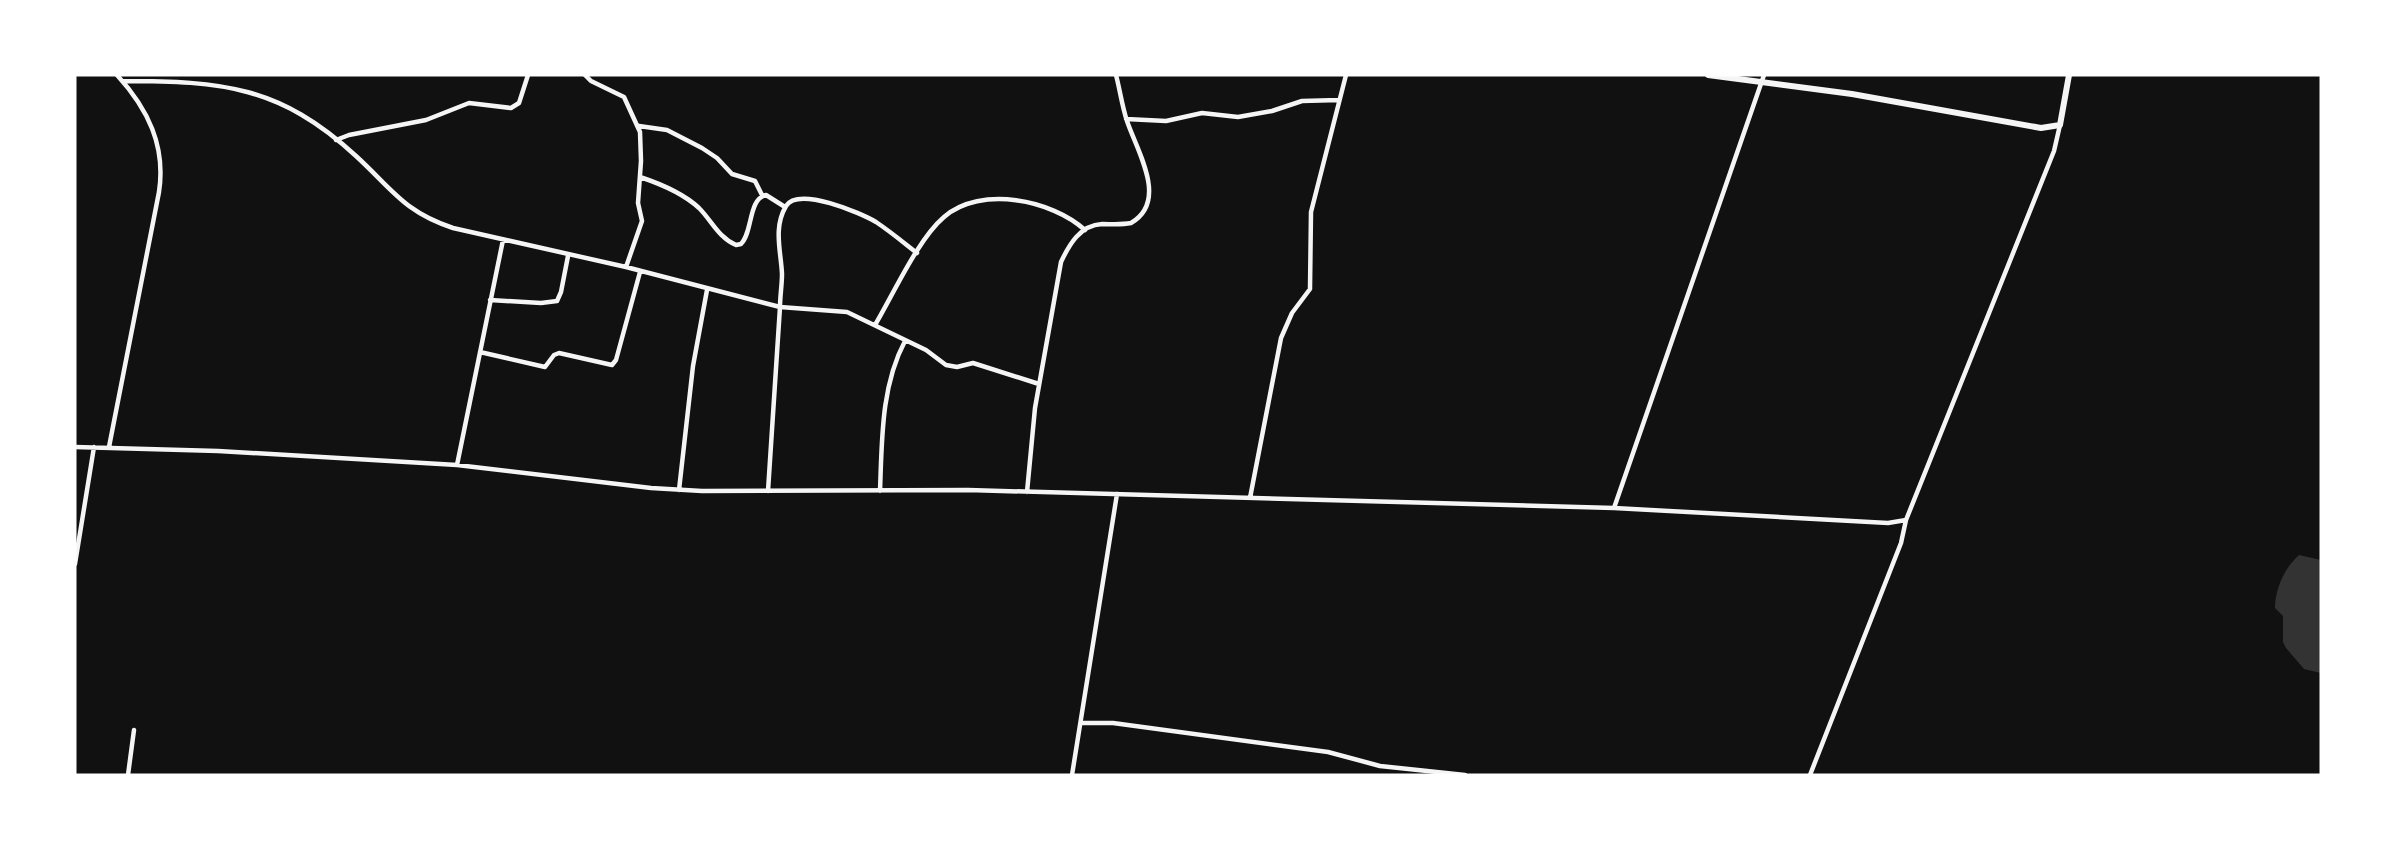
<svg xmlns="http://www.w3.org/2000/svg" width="2396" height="850" font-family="'Golos Text',sans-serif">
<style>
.water{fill:#333}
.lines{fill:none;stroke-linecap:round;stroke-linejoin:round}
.minor{stroke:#f5f5f5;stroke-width:4.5}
.tertiary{stroke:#f5f5f5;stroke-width:6}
</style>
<rect width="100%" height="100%" fill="#111"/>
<path class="water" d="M2299,555L2321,560V673L2304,669L2286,648L2283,642V616L2275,608C2275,589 2285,567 2299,555Z"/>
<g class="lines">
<path class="minor" d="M585,75L591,81L624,97L640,132L641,161L638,203L642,221L626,267
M123,81C222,81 280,86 356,156C392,189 404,212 453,228L626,267L780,307L768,491
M1126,119L1166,121L1202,113L1238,117L1272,111L1302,101L1339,100
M639,126L667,130L702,148L717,158L732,174L755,181L762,195
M336,140L349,135L426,120L469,103L511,108L519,103L528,75
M640,177C661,184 683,193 699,208C712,221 718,237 736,245L741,244C753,232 748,199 766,195L785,207
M917,253C904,243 891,232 876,222C861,213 798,186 786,206C773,228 781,251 782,274C782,285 780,296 780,307L847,312L926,350L946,365L957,367L973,363L1039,384
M490,300L541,303L557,301L561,292L568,256
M875,325C893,295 918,239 944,217C981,185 1052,200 1085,230
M480,352L545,367L554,355L559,353L612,365L616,360L640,272
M75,447L218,451L457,465L651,488L702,491L968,490L1614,508L1888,523L1906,520
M109,447L159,192C166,146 148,109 117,75
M457,465L503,240
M679,490L693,366L707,290
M880,491C882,440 881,386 905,341
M1027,492L1035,408L1061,262C1069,245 1080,225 1102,224C1112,224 1121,225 1131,223C1169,201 1137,151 1127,121C1122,106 1120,90 1116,75
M1250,498L1281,338L1292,313L1310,289L1311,212L1346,75
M1614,508L1764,75
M75,564L94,447
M1082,723H1113L1328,752L1380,766L1465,775
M128,775L134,730
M1072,775L1117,494
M1810,775L1901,543L1906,520L2054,151L2060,125"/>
<path class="tertiary" d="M1708,75L1852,94L2041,128L2060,125L2069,75"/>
</g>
<rect width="2396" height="850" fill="none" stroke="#ffffff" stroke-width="153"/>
</svg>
